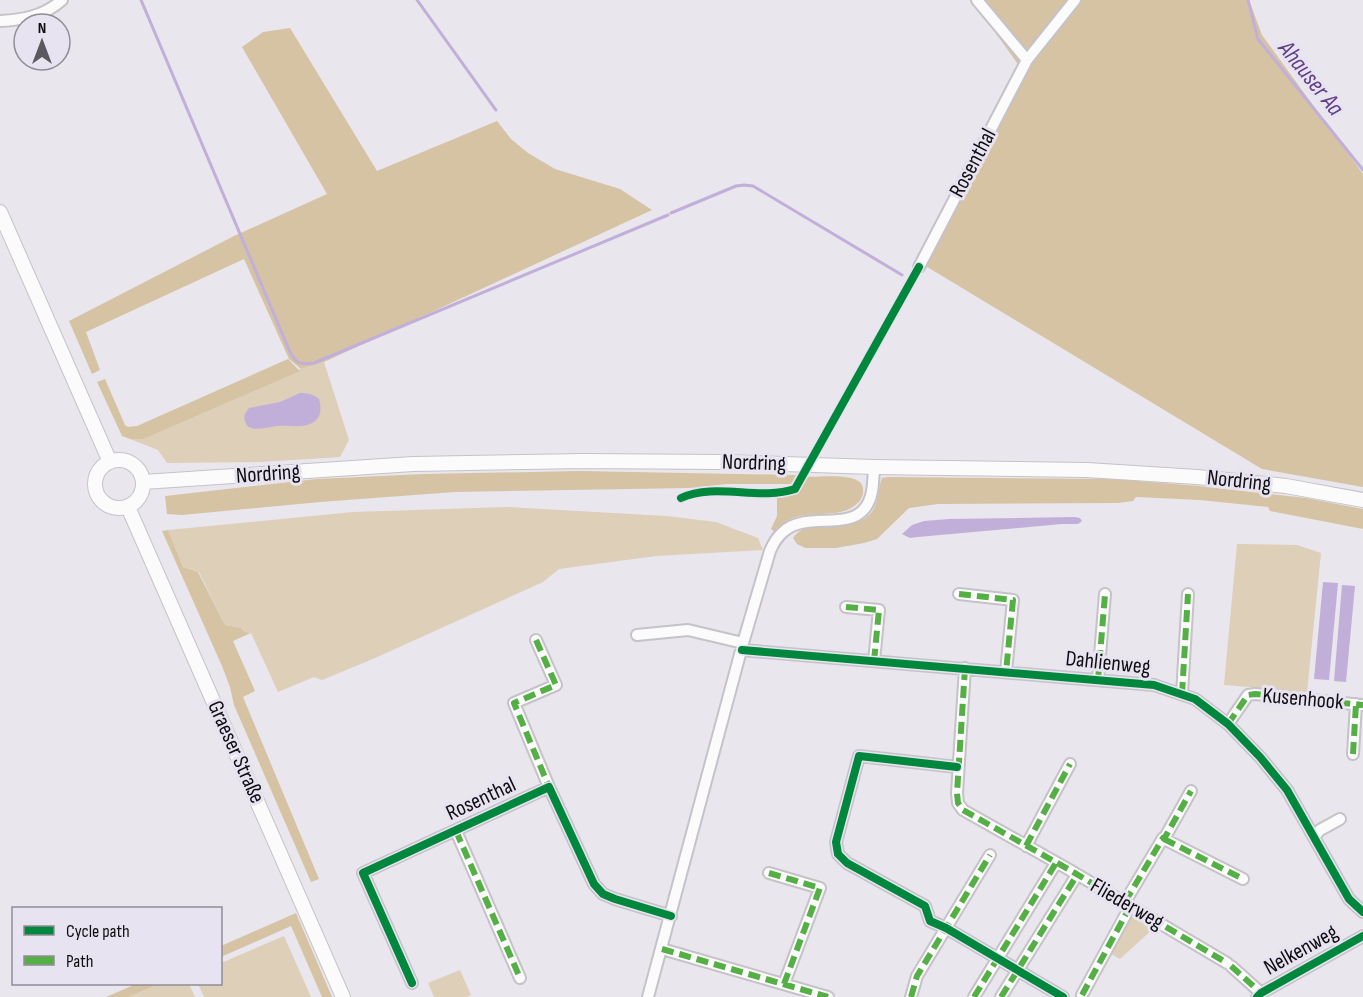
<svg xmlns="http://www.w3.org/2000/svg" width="1363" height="997" font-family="'Sofia Sans Condensed',sans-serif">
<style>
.green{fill:#ddcfb8}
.forest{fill:#d5c3a4}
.water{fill:#c1afda}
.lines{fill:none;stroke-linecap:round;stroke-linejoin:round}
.stream{stroke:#c1afda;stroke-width:3}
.minor-casing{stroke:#c5c2c8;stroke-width:14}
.major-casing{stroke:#c5c2c8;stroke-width:16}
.minor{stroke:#fcfbfc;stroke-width:10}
.major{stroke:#fcfbfc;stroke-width:14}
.quiet{stroke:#54b044;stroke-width:6;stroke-dasharray:12 6;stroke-linecap:butt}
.cycleway-casing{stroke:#e8e3f0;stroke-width:11}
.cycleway{stroke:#00873e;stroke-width:8}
.labels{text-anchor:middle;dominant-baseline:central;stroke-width:6;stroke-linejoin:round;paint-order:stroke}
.street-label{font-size:22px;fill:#0f0d12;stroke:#e8e3f0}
.water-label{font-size:24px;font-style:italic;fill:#613f87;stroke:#e8e3f0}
</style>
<rect width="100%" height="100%" fill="#e9e6ed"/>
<path class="green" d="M324,362L349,440L340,457L261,462L167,463L158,450L130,439L156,433L301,369Z
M507,507L666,516L716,522L758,538L763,550L656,556L559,569L543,582L375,658L322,680L314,677L278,692L251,633L245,632L241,628L225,625L199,572L183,567L168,530L353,512Z
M1237,544L1297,545L1321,553L1307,692L1224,685Z
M1126,914L1154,928L1120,959L1106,951Z
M284,936L311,997H204L198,984H220L221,963Z
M460,970L471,995L467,997H434L428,983Z
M159,984H189L195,997H128Z"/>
<path class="forest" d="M972,0H1249L1262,35L1363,174V487L1262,469L924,265L1020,67Z
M290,28L377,171L497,121L511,139L528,153L555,169L620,189L652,210L324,362L301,369L289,359L244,259L86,332L100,370L92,374L69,321L234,236L327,194L242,47L263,32Z
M288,359L300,371L143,439H130L122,436L97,382L105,379L125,425L128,427L137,426Z
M580,471L796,475L791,484H727L689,488L455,492L320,502L182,515L167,514L165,496L316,479L424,474Z
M807,477C820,477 847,474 858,481C864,484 864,492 862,497C859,504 851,509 844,511C828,516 809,512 793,518C785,521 781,527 776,533L771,529L777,516V498C797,494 797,495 807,477Z
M888,477L1113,479L1199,486L1306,498L1363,509V529L1270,511L1268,507L1200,500L1136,497L1133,501L1118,503L938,504L909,508L877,539L864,543L836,548H805L797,544L793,538C811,512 856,537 873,510C879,501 878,488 882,478Z
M168,530L183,567L198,572L225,625L241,628L245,632L251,633L233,641L255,691L243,697L319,879L311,882L234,705L230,687L222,666L162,531Z
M296,913L332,997H322L291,926L221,957V946Z
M136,984H159L128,997H106Z"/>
<path class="water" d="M300,393C308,393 313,394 319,399C321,407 322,415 315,421C306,429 289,425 278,426C269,426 248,435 245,421C243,416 246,412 249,408L280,402Z
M1075,517L1080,518L1082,521L1078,524H1062L918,537L910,538L902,534L912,525L924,521L949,519Z
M1323,582L1338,583L1329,680L1314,679Z
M1342,585L1355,586L1346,682L1334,681Z"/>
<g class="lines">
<path class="stream" d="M141,0L290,352C297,365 300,364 314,363L668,215
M417,0L496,110
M1248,0L1258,39L1363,170
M671,213L736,186L744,185L753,186L902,275"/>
<g class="minor-casing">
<path id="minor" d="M977,0L1027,60
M0,21C23,20 44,16 62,0
M919,267L1027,60L1075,0
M959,594L1013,600L1006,672
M846,607L879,610L874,661
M637,635L688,630L743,643
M536,640L556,685L514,703L549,787
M742,650L1154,685L1195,699L1228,724L1260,757L1287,790L1349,899L1363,912
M965,668L957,793L958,803L963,810L1068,869L1227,963
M1098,680L1105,594
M1182,694L1188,594
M1228,724L1248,695L1255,694L1363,705
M1353,754L1356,704
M957,767L859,756L836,842L838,854L847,863L925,906L930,921L946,928L1063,997
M456,831L520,978
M1314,837L1320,830L1340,819
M1164,839L1243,879
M1026,846L1070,764
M769,873L820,888L784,984
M1125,902L1163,838L1164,839L1191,791
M662,949L828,997
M1231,966L1261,993
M412,983L363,873L549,787L594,884L603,894L615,899L671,916
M1082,995L1126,914
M648,997L743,643L770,551C773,544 777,537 783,532C805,511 848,531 865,508C874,497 873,480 874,467
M911,997L917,976L990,855
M974,997L1056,863
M1001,997L1077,875
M1257,997L1261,993L1363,936"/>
</g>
<g class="major-casing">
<path id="major" d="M0,212L110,462
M95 484a24 24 0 1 1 48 0a24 24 0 1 1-48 0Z
M143,482L413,464L584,461L723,462L874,467L1087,470L1197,477L1286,486L1363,500
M128,507L343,997"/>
</g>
<use href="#minor" class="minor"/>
<use href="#major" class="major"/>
<path class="quiet" d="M959,594L1013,600L1006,672
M846,607L879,610L874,661
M536,640L556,685L514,703L549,787
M965,668L957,793L958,803L963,810L1068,869L1227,963
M1098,680L1105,594
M1182,694L1188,594
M1228,724L1248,695L1255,694L1363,705
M1353,754L1356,704
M456,831L520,978
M1164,839L1243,879
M1026,846L1070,764
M769,873L820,888L784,984
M1125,902L1163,838L1164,839L1191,791
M662,949L828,997
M1231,966L1261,993
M1082,995L1126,914
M911,997L917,976L990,855
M974,997L1056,863
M1001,997L1077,875"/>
<g class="cycleway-casing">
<path id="cycleway" d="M681,498C715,482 759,501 795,489L919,267
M742,650L1154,685L1195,699L1228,724L1260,757L1287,790L1349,899L1363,912
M957,767L859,756L836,842L838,854L847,863L925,906L930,921L946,928L1063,997
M412,983L363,873L549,787L594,884L603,894L615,899L671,916
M1257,997L1261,993L1363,936"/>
</g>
<use href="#cycleway" class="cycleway"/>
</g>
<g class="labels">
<g class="street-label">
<text transform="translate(973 163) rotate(-62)">Rosenthal</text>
<text transform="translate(754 463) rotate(2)">Nordring</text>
<text transform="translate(268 474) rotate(-4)">Nordring</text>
<text transform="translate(1239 481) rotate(6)">Nordring</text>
<text transform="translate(1108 663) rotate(6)">Dahlienweg</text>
<text transform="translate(1303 699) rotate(5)">Kusenhook</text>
<text transform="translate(236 752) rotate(66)">Graeser Straße</text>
<text transform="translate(481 799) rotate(-25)">Rosenthal</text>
<text transform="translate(1127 904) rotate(30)">Fliederweg</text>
<text transform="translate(1301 950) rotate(-29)">Nelkenweg</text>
</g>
<g class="water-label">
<text transform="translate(1311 78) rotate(51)">Ahauser Aa</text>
</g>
</g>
<rect x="12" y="907" width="210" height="78" fill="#e8e3f0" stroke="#918d97" stroke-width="1.5"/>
<rect x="24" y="926" width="30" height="9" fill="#00873e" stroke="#918d97" stroke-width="1.5"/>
<text x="66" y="937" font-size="18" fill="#0f0d12">Cycle path</text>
<rect x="24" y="956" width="30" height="9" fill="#54b044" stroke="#918d97" stroke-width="1.5"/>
<text x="66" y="967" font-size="18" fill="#0f0d12">Path</text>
<g transform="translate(42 42)"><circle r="28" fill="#e8e3f0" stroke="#918d97" stroke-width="1.5"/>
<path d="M0-4.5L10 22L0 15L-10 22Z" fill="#5b595f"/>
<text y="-9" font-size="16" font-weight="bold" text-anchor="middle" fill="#0f0d12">N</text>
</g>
</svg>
